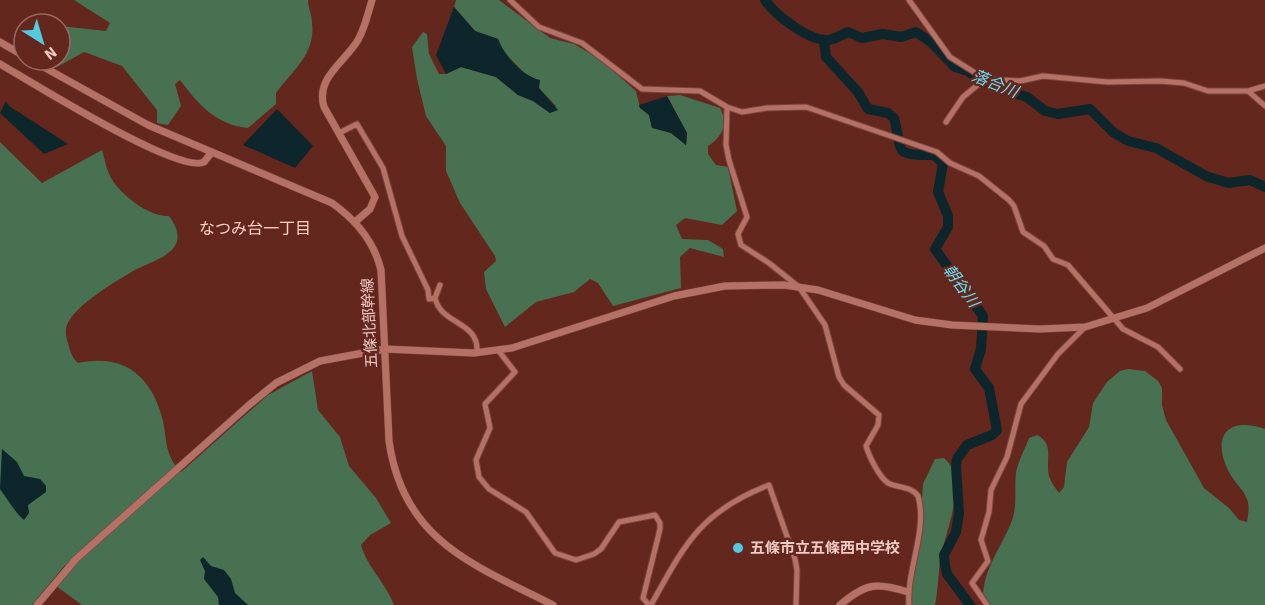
<svg xmlns="http://www.w3.org/2000/svg" width="1265" height="605" font-family="'Source Sans 3','Noto Sans JP',sans-serif">
<style>
.green{fill:#477150}
.water{fill:#0c262b}
.lines{fill:none;stroke-linecap:round;stroke-linejoin:round}
.river{stroke:#0c262b;stroke-width:10}
.minor-casing{stroke:#78443e;stroke-width:7}
.tertiary-casing{stroke:#78443e;stroke-width:8}
.minor{stroke:#b57165;stroke-width:5}
.tertiary{stroke:#b57165;stroke-width:7}
.poi-dot{fill:#54cade;stroke:#63271e;stroke-width:2}
.labels{text-anchor:middle;dominant-baseline:central;stroke-width:5;stroke-linejoin:round;paint-order:stroke}
.street-label{font-size:15px;fill:#f0cac3;stroke:#63271e}
.poi-label{font-size:15px;font-weight:bold;fill:#f0cac3;stroke:#63271e;text-anchor:start}
.water-label{font-size:16px;font-style:italic;fill:#66dff4;stroke:#63271e}
.neighbourhood-label{font-size:16px;fill:#fdcfc6;stroke:#63271e}
</style>
<rect width="100%" height="100%" fill="#63271e"/>
<path class="green" d="M74,0H308C308,8 312,15 312,23C316,54 292,71 276,93V104L248,128C216,125 198,104 180,80L175,84L181,106L168,125L157,123V110L122,66L84,52L57,67L53,64L54,60H60V26L106,31L110,23Z
M456,0H499L550,38L574,44L601,60L636,91L640,108L649,115L652,127L671,133L686,145L687,133L667,96L680,95L720,108C729,124 722,137 708,146V154L716,165L728,167L737,211L722,225L685,218L676,225L682,239L708,240L723,249L724,257L690,248L680,257L681,288L613,306L598,283L590,279L574,292L536,302L505,327L486,289L484,272L496,261L495,256L460,203L446,171V146L426,116L417,79L412,47L423,32L427,34L429,54L439,74H446L461,67L496,77L518,95L533,101L550,113L556,106L502,50L498,39L475,31L454,7Z
M0,142L42,183L102,150C105,159 106,169 111,178C121,195 149,217 169,216C195,251 156,259 135,270C116,281 75,305 67,325C65,330 66,338 68,343C70,351 72,358 78,363C124,353 152,376 163,421C167,441 165,456 181,472L268,395L312,371L318,410L340,437L349,466L376,498L391,523L370,535L361,545C367,567 386,583 394,605H82L56,586L71,569L65,565L32,605H0Z
M1128,369L1145,371L1158,381L1162,388V405L1166,420L1204,488L1229,508L1239,520L1247,522C1248,515 1250,507 1247,499C1243,489 1234,482 1229,472C1211,437 1227,416 1265,429V605H984C979,575 1000,550 1011,523C1018,507 1014,490 1016,473C1018,461 1025,449 1029,438L1037,435C1055,444 1045,459 1049,476C1051,482 1055,488 1059,493L1064,487L1067,462L1089,427L1093,403L1107,382L1120,371Z
M944,458C971,480 943,535 940,562C938,577 938,591 935,605H905L920,528L923,484L935,459Z"/>
<path class="water" d="M454,7L475,31L498,39C504,55 522,76 540,80L539,88L558,110L550,113L533,101L518,95L496,77L461,67L446,74L436,55Z
M667,96L687,133L686,145L671,133L652,128L649,115L640,108L639,105Z
M6,101L9,106L68,144L44,154L0,113Z
M277,109L313,146L295,168L243,145Z
M2,449L17,462L24,476L40,479L46,486V492L28,505L29,513L24,520C13,510 9,501 0,489Z
M203,557L211,566L224,570L231,579L235,593L248,605H219L218,597L204,579L205,571L200,560Z"/>
<g class="lines">
<path class="river" d="M765,0C775,15 807,39 825,40C833,41 840,35 848,32L862,38L883,34L901,37L916,32L932,43L955,67L968,71L984,83L998,84L1010,92L1027,97L1045,111L1058,114L1090,109L1114,133L1128,141L1156,148L1206,176L1228,183L1250,180L1265,187
M824,41L826,57L858,92L868,109L888,113L894,118C903,151 892,156 934,155L943,163L938,192L948,216V227L935,249L983,316L981,349L975,369L989,388L997,430L992,435L967,445L957,459L956,466L959,513L956,532L944,555L945,565L947,574L970,605"/>
<g class="minor-casing">
<path id="minor" d="M510,0L539,27L582,43L642,89L700,91L727,107L742,112L767,108L806,107L937,152L950,163L979,176L1009,200L1014,206L1023,232L1044,246L1053,259L1068,265L1123,329L1158,347L1180,369
M909,0L950,57L985,79L1020,81L1043,76L1107,82L1160,81L1184,83L1208,91H1248L1265,106
M1248,91L1265,86
M727,107L726,145L729,160L747,217L738,234L741,245L769,263L799,287L825,325L839,377L844,385L879,415L878,425L866,446C869,456 879,477 888,483C897,488 911,486 918,496C928,529 906,572 909,605
M946,122L963,97L985,79
M339,133L357,124L383,168L402,236L428,290L429,299L435,298
M440,285L435,298C441,325 479,321 477,352
M498,350L515,372L485,404L490,428L476,460L479,477L489,489L526,512L555,553L576,560L594,554L601,549L619,522L655,515L660,523V529L643,598L649,605
M651,605C685,544 700,512 769,485L795,559L797,570L796,605
M987,605L972,583L988,561L981,540L989,512L991,490L1007,457L1021,404L1058,354L1085,327"/>
</g>
<g class="tertiary-casing">
<path id="tertiary" d="M0,42L24,56
M31,60L148,125L332,203C356,220 374,241 381,270L389,441C403,541 474,565 553,605
M0,64C30,81 179,175 204,162L212,152
M355,222L370,209L375,197L324,107C315,78 345,62 358,40C365,28 368,13 372,0
M37,605L76,559L249,405L276,383L320,361L385,349L474,353L512,348L674,296L725,286L784,285L818,290L915,320L952,325L1040,329L1085,327L1147,308L1265,248
M840,605C866,583 876,582 908,592"/>
</g>
<use href="#minor" class="minor"/>
<use href="#tertiary" class="tertiary"/>
</g>
<circle class="poi-dot" cx="738" cy="548" r="6"/>
<g class="labels">
<g class="street-label">
<text transform="translate(370 323) rotate(-93)">五條北部幹線</text>
</g>
<g class="poi-label">
<text x="750" y="548">五條市立五條西中学校</text>
</g>
<g class="water-label">
<text transform="translate(995 84) rotate(22)">落合川</text>
<text transform="translate(961 286) rotate(54)">朝谷川</text>
</g>
<g class="neighbourhood-label">
<text x="255" y="229">なつみ台一丁目</text>
</g>
</g>
<g transform="translate(42 42) rotate(143)"><circle r="28" fill="#63271e" stroke="#9b6860" stroke-width="1.5"/>
<path d="M0-4.5L10 22L0 15L-10 22Z" fill="#54cade"/>
<text y="-9" font-size="16" font-weight="bold" text-anchor="middle" fill="#f0cac3">N</text>
</g>
</svg>
